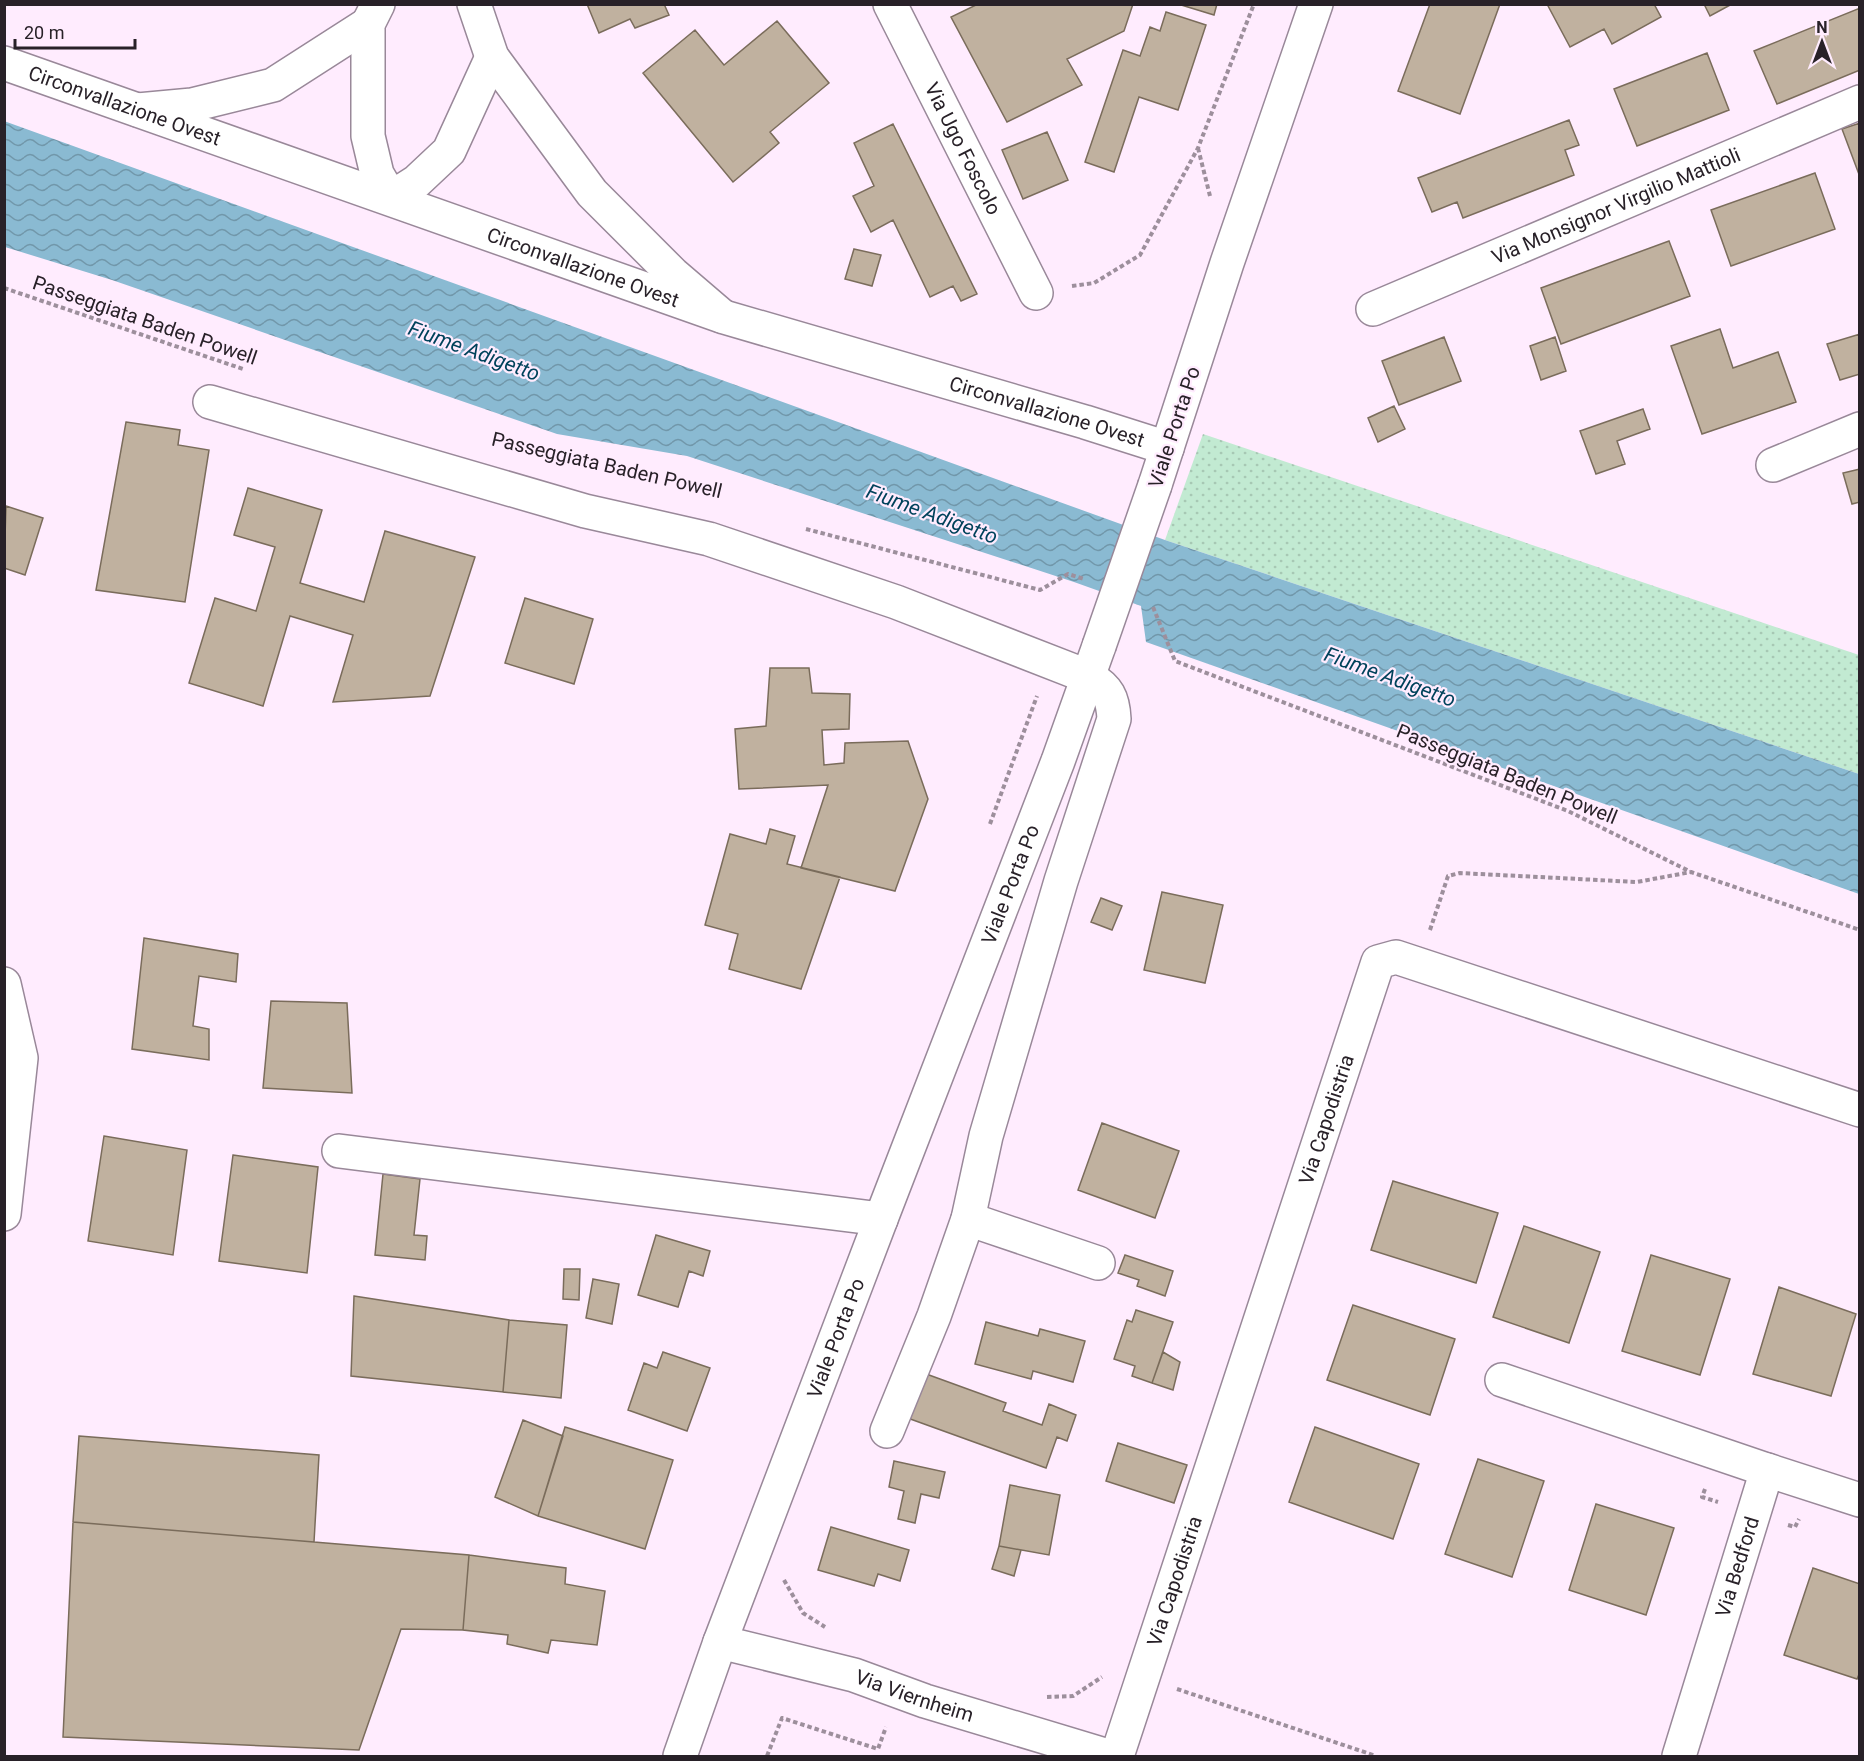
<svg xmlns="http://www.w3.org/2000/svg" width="1864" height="1761" font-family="Roboto,sans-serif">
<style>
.grass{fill:url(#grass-dots)}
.water{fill:url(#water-waves)}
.building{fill:#c0b19f;stroke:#7a6c5b;stroke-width:1.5}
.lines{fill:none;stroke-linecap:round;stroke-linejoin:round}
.minor-casing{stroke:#989;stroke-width:36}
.major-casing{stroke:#989;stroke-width:36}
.path{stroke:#9d8f9c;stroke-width:4;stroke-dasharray:4.5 3;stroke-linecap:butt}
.minor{stroke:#fff;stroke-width:33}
.major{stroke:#fff;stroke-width:33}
.major-bridge-casing{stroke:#989;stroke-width:36;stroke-linecap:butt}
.major-bridge{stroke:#fff;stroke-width:33}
.labels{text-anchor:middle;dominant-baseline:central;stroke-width:4.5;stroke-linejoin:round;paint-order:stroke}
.street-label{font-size:20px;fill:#282128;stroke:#ffecfe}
.water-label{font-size:21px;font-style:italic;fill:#00425b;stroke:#ffecfe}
</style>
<defs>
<pattern id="grass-dots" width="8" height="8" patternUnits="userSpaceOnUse" patternTransform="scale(1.5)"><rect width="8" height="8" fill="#c2ead2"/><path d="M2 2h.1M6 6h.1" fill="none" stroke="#a7c8b4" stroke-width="1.8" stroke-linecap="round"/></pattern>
<pattern id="water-waves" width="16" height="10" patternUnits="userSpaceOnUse" patternTransform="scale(1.5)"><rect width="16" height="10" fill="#8abad2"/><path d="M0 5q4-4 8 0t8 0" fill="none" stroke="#7197aa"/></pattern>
</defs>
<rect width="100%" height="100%" fill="#ffecfe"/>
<path class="grass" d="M1203,434L1859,655V774L1165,540Z"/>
<path class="water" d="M4,121L1165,540L1859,774V894L1146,642L1141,606L1074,582L687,456L557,434L112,280L5,247Z"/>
<path class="building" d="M587,4H664L669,15L635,28L630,19L599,33Z
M978,4H1133L1124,31L1067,59L1082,85L1007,122L951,17Z
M1178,4H1217L1214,15Z
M1430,4H1500L1460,114L1398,91Z
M1547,4H1654L1661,17L1612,44L1604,29L1570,47Z
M1704,4H1732L1710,16Z
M1860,8V70L1777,104L1754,51Z
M1166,12L1206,25L1178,110L1139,97L1114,172L1085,162L1123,50L1140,56L1150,27L1160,31Z
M777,21L829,83L770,132L779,143L733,182L643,73L695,30L724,65Z
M1707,53L1729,110L1637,146L1614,89Z
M1569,120L1579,145L1565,150L1574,175L1463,218L1457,202L1432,212L1418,178Z
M1860,123V177L1842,129Z
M893,124L977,294L961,301L953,286L930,297L893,220L871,232L853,196L874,186L854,143Z
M1047,132L1068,180L1023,199L1002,150Z
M1815,173L1835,229L1731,266L1711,210Z
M1669,241L1690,296L1561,344L1541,288Z
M854,249L881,255L872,286L845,279Z
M1720,329L1733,368L1778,352L1796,402L1702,434L1671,346Z
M1860,334V374L1840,380L1827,344Z
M1444,337L1461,381L1399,405L1382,361Z
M1555,337L1566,371L1541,380L1530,346Z
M1394,406L1405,429L1378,442L1368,418Z
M1643,409L1650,429L1617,441L1625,464L1596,474L1580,431Z
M126,422L180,430L178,445L209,450L185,602L96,590Z
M1860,469V502L1852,504L1843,473Z
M248,488L322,510L300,583L364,602L385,531L475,557L430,696L333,702L353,635L290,616L263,706L189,683L215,598L256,611L275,547L234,535Z
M6,506L43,518L25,575L4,568Z
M525,598L593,619L574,684L505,663Z
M770,668H809L812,693L850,694L849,729L822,730L824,765L844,763L845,743L908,741L928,799L895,891L801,868L828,785L739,789L735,729L766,726Z
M770,829L795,836L787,864L840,877L801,989L729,969L738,934L705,925L730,834L766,844Z
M1162,892L1223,905L1205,983L1144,970Z
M1101,898L1122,906L1112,930L1091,922Z
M144,938L238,954L236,982L199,976L193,1026L209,1029V1060L132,1049Z
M271,1001L347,1003L352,1093L263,1088Z
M1102,1123L1179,1151L1155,1218L1078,1190Z
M104,1136L187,1150L173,1255L88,1241Z
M233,1155L318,1167L307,1273L219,1261Z
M383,1174L420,1179L414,1235L427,1236L425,1260L375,1255Z
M1393,1181L1498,1213L1476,1283L1371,1250Z
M1524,1226L1600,1252L1569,1343L1493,1317Z
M656,1235L710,1251L703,1276L689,1271L678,1307L638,1295Z
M1125,1255L1173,1271L1165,1296L1137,1286L1139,1280L1118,1273Z
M1651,1255L1730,1279L1700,1375L1622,1351Z
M564,1269H580L579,1300L563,1299Z
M593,1279L619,1284L612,1324L586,1318Z
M1779,1287L1856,1314L1831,1396L1753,1374Z
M354,1296L509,1320L503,1392L351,1376Z
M1353,1305L1455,1339L1430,1415L1327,1380Z
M1136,1310L1173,1322L1152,1383L1132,1376L1135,1366L1114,1359L1127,1320L1132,1322Z
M509,1320L567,1325L561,1398L503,1392Z
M986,1322L1038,1336L1040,1329L1085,1341L1073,1382L1033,1371L1031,1379L975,1364Z
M663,1352L710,1368L687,1431L628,1410L644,1363L657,1368Z
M1163,1352L1180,1362L1173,1390L1152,1383Z
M918,1371L1006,1403L1003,1411L1042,1425L1049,1404L1076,1415L1067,1441L1057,1437L1046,1468L902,1416Z
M523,1420L563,1436L538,1516L495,1497Z
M565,1427L673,1460L645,1549L538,1516Z
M1315,1427L1419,1464L1393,1539L1289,1502Z
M79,1436L319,1455L314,1542L73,1522Z
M1118,1443L1187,1465L1174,1503L1106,1481Z
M1478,1459L1544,1481L1512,1577L1445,1554Z
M894,1461L945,1472L939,1498L921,1494L915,1523L898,1519L904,1491L889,1487Z
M1010,1485L1060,1495L1049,1555L999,1546Z
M1596,1504L1674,1528L1646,1615L1569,1590Z
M73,1522L469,1555L463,1630L401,1629L359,1750L63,1737Z
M831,1527L909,1550L900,1581L878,1574L874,1586L818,1570Z
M999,1546L1021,1550L1014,1576L992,1569Z
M469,1555L566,1568L565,1584L605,1591L597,1645L551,1640L548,1653L507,1644L508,1635L463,1630Z
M1813,1568L1860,1584V1672L1857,1679L1784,1655Z"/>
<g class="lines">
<g class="minor-casing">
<g id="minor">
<path d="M378,4L368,24V136L377,174L391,198L416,182L449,151L492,57"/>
<path d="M474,4L492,57L592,193L673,274L722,316"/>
<path id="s1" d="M890,4L1036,293"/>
<path d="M138,110L192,105L273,85L368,24"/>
<path id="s2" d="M1373,309L1860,102"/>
<path d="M210,402L585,511L709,539L896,602L1089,677C1108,688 1113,698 1114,719L1061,881L986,1136L968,1219L934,1316L887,1431"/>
<path d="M1167,448L1227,263L1316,4"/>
<path d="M1773,465L1860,429"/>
<path d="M4,984L21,1058L4,1214"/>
<path d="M339,1151L881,1219"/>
<path d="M968,1219L1098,1263"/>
<path d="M1502,1380L1767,1470"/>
<path id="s3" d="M720,1642L854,1675L925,1701L1108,1756"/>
<path id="s4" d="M1117,1756L1378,962L1396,957L1860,1110"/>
<path id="s5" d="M1679,1756L1767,1470L1860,1500"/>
</g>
</g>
<g class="major-casing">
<g id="major">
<path id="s6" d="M4,63L724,317L1085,422L1167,448L1155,485"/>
<path id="s7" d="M680,1756L720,1642L881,1219L1058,761L1099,646"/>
</g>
</g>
<path class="path" d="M1198,148L1210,196
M1072,286L1094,283L1140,255L1198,148L1254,4
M4,288L243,369
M806,529L1040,590L1068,574L1084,579
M1153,607L1175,661L1568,811L1691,872L1860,930
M990,824L1037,696
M1430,930L1448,876L1460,873L1637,882L1691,872
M1705,1489L1702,1497L1718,1502
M1788,1525L1795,1527L1799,1519
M784,1580L803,1613L825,1627
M1177,1689L1376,1756
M1047,1697L1073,1696L1102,1677
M767,1756L782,1718L878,1749L886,1727"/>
<use href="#minor" class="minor"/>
<use href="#major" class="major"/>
<g class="major-bridge-casing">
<path id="major-bridge" d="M1099,646L1155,485"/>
</g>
<use href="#major-bridge" class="major-bridge"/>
</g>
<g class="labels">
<g class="street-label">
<text stroke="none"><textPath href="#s6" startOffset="128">Circonvallazione Ovest</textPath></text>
<text stroke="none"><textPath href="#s1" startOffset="162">Via Ugo Foscolo</textPath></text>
<text stroke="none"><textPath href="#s2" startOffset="264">Via Monsignor Virgilio Mattioli</textPath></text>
<text stroke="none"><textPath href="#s6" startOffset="614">Circonvallazione Ovest</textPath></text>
<text transform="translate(145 320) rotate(19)">Passeggiata Baden Powell</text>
<text stroke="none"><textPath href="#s6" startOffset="1100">Circonvallazione Ovest</textPath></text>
<text transform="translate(1174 427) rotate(-72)">Viale Porta Po</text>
<text transform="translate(607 465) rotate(13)">Passeggiata Baden Powell</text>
<text transform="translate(1507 774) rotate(22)">Passeggiata Baden Powell</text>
<text stroke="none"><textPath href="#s7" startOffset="932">Viale Porta Po</textPath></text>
<text stroke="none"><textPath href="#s4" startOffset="670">Via Capodistria</textPath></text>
<text stroke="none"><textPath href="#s7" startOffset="446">Viale Porta Po</textPath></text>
<text stroke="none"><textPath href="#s5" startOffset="198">Via Bedford</textPath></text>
<text stroke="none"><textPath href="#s4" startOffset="184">Via Capodistria</textPath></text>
<text stroke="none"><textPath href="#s3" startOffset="202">Via Viernheim</textPath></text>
</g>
<g class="water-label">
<text transform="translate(474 351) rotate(20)">Fiume Adigetto</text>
<text transform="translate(932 514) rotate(20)">Fiume Adigetto</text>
<text transform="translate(1390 677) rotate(20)">Fiume Adigetto</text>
</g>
</g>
<rect width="1864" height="1761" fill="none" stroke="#282128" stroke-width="12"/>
<g transform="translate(1822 42)" stroke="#ffecfe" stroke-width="4.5" paint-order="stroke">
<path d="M0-4.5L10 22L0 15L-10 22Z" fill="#282128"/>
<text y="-9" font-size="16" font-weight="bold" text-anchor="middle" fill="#282128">N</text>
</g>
<path d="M15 39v9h120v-9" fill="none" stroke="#282128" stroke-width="3"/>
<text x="24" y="39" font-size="18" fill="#282128" stroke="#ffecfe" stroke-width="4.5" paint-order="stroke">20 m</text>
</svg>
